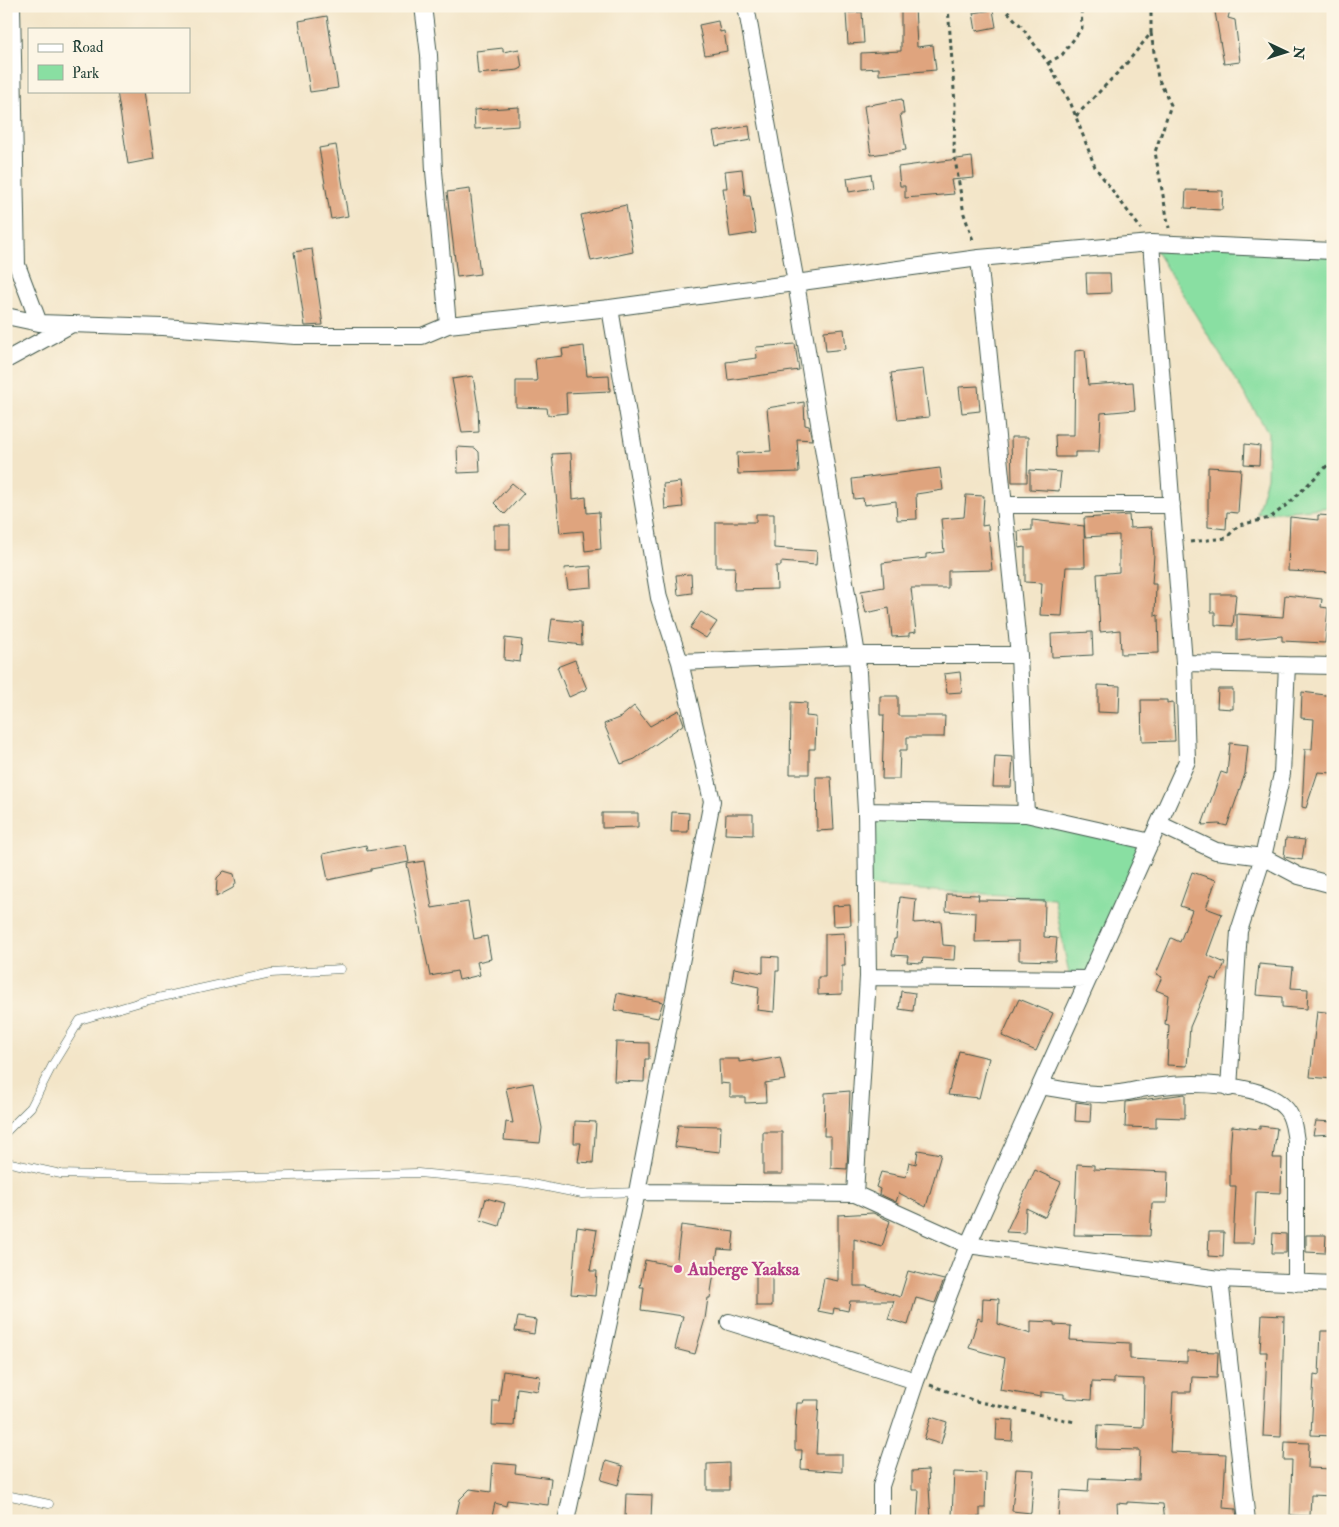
<svg xmlns="http://www.w3.org/2000/svg" width="1339" height="1527" font-family="'IM FELL Double Pica',serif">
<style>
.green{fill:#89dfa2;stroke:#548e6b}
.building{fill:#dfa47e}
.lines{fill:none;stroke-linecap:round;stroke-linejoin:round}
.service-casing{stroke:#3f564a;stroke-width:9}
.minor-casing{stroke:#3f564a;stroke-width:18}
.path{stroke:#3f564a;stroke-width:3;stroke-dasharray:4 4;stroke-linecap:butt}
.service{stroke:#fff;stroke-width:8}
.minor{stroke:#fff;stroke-width:16}
.hotel-dot{fill:#d1479c;stroke:#fcf5e5;stroke-width:2}
.labels{text-anchor:middle;dominant-baseline:central;stroke-width:4.5;stroke-linejoin:round;paint-order:stroke}
.hotel-label{font-size:18px;font-weight:bold;fill:#b23c85;stroke:#fcf5e5;text-anchor:start}
</style>
<rect width="100%" height="100%" fill="#fcf5e5"/>
<filter id="ink" filterUnits="userSpaceOnUse"><feTurbulence type="fractalNoise" baseFrequency=".02" numOctaves="2"/><feDisplacementMap in="SourceGraphic" scale="10" xChannelSelector="R" yChannelSelector="G"/><feConvolveMatrix kernelMatrix="1 2 1 2 8 2 1 2 1" color-interpolation-filters="sRGB"/></filter>
<filter id="wash" filterUnits="userSpaceOnUse"><feTurbulence type="fractalNoise" baseFrequency=".0096" numOctaves="4" result="noise"/><feDisplacementMap in="SourceGraphic" scale="20" xChannelSelector="R" yChannelSelector="G"/><feGaussianBlur stdDeviation="1.12" result="paint"/><feColorMatrix in="noise" values="0 0 0 0 0 0 0 0 0 0 0 0 0 0 0 0 0 1.4 0 .05"/><feComposite in="paint" operator="in"/></filter>
<g filter="url(#wash)">
<rect width="100%" height="100%" fill="#f3e5c8"/>
<path class="green" d="M1151,243L1333,251V507L1257,514L1267,477L1268,432Z
M871,812L1026,814L1151,842L1088,979H1070L1054,898L867,887Z"/>
<g id="blocks">
<path class="building" d="M901,6H915L917,47L933,45L936,70L879,75V68L861,69V53L901,51Z
M1214,6H1231L1228,18L1235,20L1240,62L1224,64Z
M993,10L996,27L976,31L973,13Z
M862,12L864,43L848,44L846,13Z
M327,16L338,88L310,92L299,21Z
M718,21L720,32L724,31L727,51L705,55L699,25Z
M503,48V52L519,49L522,68L518,70L478,74L476,51Z
M117,91H144L154,159L128,164Z
M902,99L904,114H900L906,150L871,155L864,106Z
M519,107V126L475,129L474,110Z
M749,126L751,140L716,146L713,132Z
M336,145L348,216L331,219L319,148Z
M972,157L974,178L951,180L954,194L905,198V186H900L898,167Z
M742,169L745,195H750L756,233L730,237L723,188H727L725,171Z
M871,174L873,188L849,192L847,178Z
M470,189L480,274L457,277L447,192Z
M1186,190L1223,191L1222,210L1185,208Z
M626,205L633,252L591,261L581,215Z
M312,249L323,325L305,326L294,252Z
M1086,273H1110L1111,293L1087,294Z
M844,329L846,349L826,351L824,331Z
M795,344L799,370L728,380L726,362L757,358L756,347Z
M584,346L587,376L609,375L610,391L566,393L567,413L548,415L547,408L516,407V381H537L535,359L563,356L562,349Z
M1085,350L1088,385L1133,382L1135,410L1101,413L1099,452H1075V457H1056L1055,435H1074L1075,351Z
M923,369L929,417L898,420L891,373Z
M473,376L478,407L479,432L462,433L452,379Z
M978,386L980,411L962,413L959,387Z
M804,402L805,425L809,426L812,440L797,439L799,472L738,474L737,453L771,451L767,408Z
M1011,437H1028L1027,482H1012Z
M1245,444L1260,446L1259,465L1244,464Z
M457,447L475,448L479,452L480,472L458,473Z
M571,453L573,499L586,497L587,513L599,512L601,549L585,551L583,531L560,533L552,454Z
M1208,467L1241,469L1238,513L1227,512L1226,529L1208,527Z
M940,468L943,490L916,494L917,519L897,520L896,501L864,505L863,498L854,499L852,479Z
M1030,470L1061,472L1059,491L1030,489Z
M680,482L683,507L665,509L663,484Z
M512,483L524,493L505,514L494,503Z
M966,495L984,496L982,526L988,525L992,570L948,571V588H911L916,632L909,633V636L892,637L889,608L866,613L861,591L884,587L882,563L926,558V554L944,552L941,519L964,517Z
M756,514H774V548L817,551L816,565L781,562V566H776L777,589L734,590L735,567H716V522H756Z
M1129,515L1130,528L1152,527L1154,554L1152,584H1156L1155,616L1158,615L1159,653L1121,654L1120,630L1100,632L1097,574L1119,572V535L1085,537L1084,518Z
M1318,515L1333,516V573L1288,571L1290,517L1318,520Z
M1032,520L1084,526L1085,567H1066L1062,616L1040,615L1042,583L1025,582V547L1019,548L1018,531L1032,530Z
M494,525H510V550H494Z
M591,566L592,587L568,589L565,568Z
M691,574L692,593L678,595L676,575Z
M1211,594H1236L1233,626L1215,625V612H1211Z
M1285,595L1322,599L1321,607L1328,608L1325,643L1282,641V636L1237,640V614L1283,617Z
M701,612L717,622L706,638L690,628Z
M552,619L581,622L582,645L549,641Z
M1092,632L1093,655L1052,657L1051,634Z
M505,638L522,640L520,662L504,660Z
M575,660L587,689L569,697L557,667Z
M960,672L962,692L947,693L944,674Z
M1098,685L1120,686L1119,713L1098,712Z
M1218,689H1233V709L1217,708Z
M1302,692L1333,696V773L1318,772L1306,808L1302,807L1305,749H1312L1314,719L1301,718Z
M880,696H898V716H945L944,737H907V750H900L899,779H882L884,715H880Z
M1141,700H1167V703L1173,702L1175,741L1142,742Z
M791,702L807,703L806,716L816,717L815,749H809V774H790Z
M634,706L650,726L679,710L684,724L635,759L621,764L604,724L621,717Z
M1230,743L1248,745L1245,774L1227,826L1219,824L1202,825L1221,772L1227,774Z
M995,756L1013,757L1011,787H993Z
M816,777H831L834,830L817,831Z
M672,812L689,813L688,832H671Z
M602,813H638V827L602,828Z
M726,814H753V835L725,834Z
M1286,838L1305,840L1302,860L1284,857Z
M366,845L367,851L406,845L409,862L371,869V871L328,880L323,854Z
M424,861L432,908L468,902L474,939L487,936L491,959L477,962L480,975L459,980L457,971L430,976L407,864Z
M224,871L234,874L236,883L233,888L216,897L217,878Z
M1192,872L1216,880L1206,908L1222,914L1207,955L1225,963L1217,980L1211,978L1190,1027L1187,1066L1167,1065L1169,1025L1165,1024L1168,995L1156,990L1162,977L1156,974L1171,938L1180,942L1192,910L1180,906Z
M947,894L979,895L978,900L1045,901L1044,937L1057,938L1055,961L1019,960V941L975,942L976,913L946,911Z
M900,897L916,899L914,923L941,921L943,945L955,946L954,960L923,958L922,963L907,962L908,956L892,955L894,939H896Z
M850,905L851,925L833,926L832,906Z
M844,933L845,966H842V994L818,995V977H825V934Z
M763,956L779,957V971H776L774,1012L757,1010L759,987L732,981L734,968L763,973Z
M1259,964L1293,967L1291,988L1308,989L1307,1009L1282,1007V997L1256,995Z
M901,991L915,993L913,1011L899,1009Z
M617,993L663,1002L658,1018L614,1010Z
M1019,999L1053,1013L1036,1051L1002,1036Z
M1317,1011L1333,1013V1079L1310,1077Z
M616,1042L649,1043V1059H645L644,1082L614,1081Z
M959,1051L989,1058L979,1098L948,1095Z
M780,1057L785,1080L765,1083L766,1102L745,1103V1097H730V1084L720,1083L719,1059H739V1062L753,1060V1062Z
M533,1083L542,1128L540,1143L504,1140L506,1122L513,1123L506,1088Z
M850,1091L847,1169L831,1168V1136H824L825,1093Z
M1185,1094V1118L1156,1117V1128L1125,1127L1126,1102Z
M1076,1102L1091,1104L1090,1122L1075,1121Z
M575,1121L596,1122L593,1163L578,1162L581,1143H574Z
M1316,1121L1333,1122V1134L1313,1135Z
M678,1125L721,1126L720,1152L675,1147Z
M1232,1126L1260,1129V1126L1277,1128L1273,1158H1282L1281,1193L1256,1192L1254,1243H1233L1236,1186H1230V1152Z
M763,1132H782V1174H763Z
M918,1150L941,1154L926,1207L899,1193L896,1202L879,1194L880,1189L876,1187L881,1172L906,1177L909,1162L916,1164Z
M1077,1164L1094,1165V1169L1168,1172L1167,1203H1152L1150,1236L1074,1235Z
M1035,1170L1061,1182L1045,1217L1026,1208L1025,1233L1006,1232Z
M486,1198L505,1203L499,1226L480,1220Z
M873,1213L890,1221L882,1247L854,1239V1286H866L900,1297L908,1271L944,1280L935,1303L916,1298L908,1325L888,1319L894,1301H850L848,1311L834,1308L833,1314L818,1311L824,1278L838,1281V1215Z
M681,1225L734,1232L732,1250L718,1249L710,1298H708L705,1319L695,1354L675,1349L683,1316L641,1310L644,1287H640L645,1260L676,1266Z
M577,1227L597,1230L590,1271H597L595,1296L571,1294Z
M1209,1232H1224L1223,1257L1208,1256Z
M1273,1233L1286,1234V1253H1272Z
M1306,1235H1326L1325,1253L1306,1252Z
M756,1266L772,1267V1306H756Z
M983,1298L999,1299L998,1324L1031,1334V1321L1054,1322V1325L1071,1326L1070,1340L1130,1343V1359L1187,1362V1351L1218,1352L1217,1378L1192,1377L1191,1392H1173L1170,1452L1226,1454L1223,1508L1236,1509L1237,1521H1165L1163,1504L1127,1502V1504L1117,1503L1118,1521H1058L1060,1490L1088,1492L1089,1478L1139,1480L1140,1450L1097,1449L1098,1425L1143,1427L1144,1379L1114,1378V1383L1092,1382L1091,1400L1064,1398V1394L1041,1392V1397L1000,1390L1005,1358L969,1348L978,1318L982,1320Z
M1262,1315L1284,1316L1281,1437L1263,1436L1267,1352H1260Z
M518,1317L536,1320L534,1334L515,1331Z
M1321,1331H1333V1436L1311,1435L1314,1374L1319,1375Z
M503,1371L540,1376L538,1391L517,1388L514,1426L492,1425L493,1401H499Z
M804,1400H819L816,1454H842V1472L801,1469L802,1450H795V1432L797,1403H803Z
M931,1417L947,1422L941,1444L924,1439Z
M997,1419L1013,1420L1012,1441L996,1440Z
M1285,1442L1309,1443L1308,1468L1333,1469V1496L1311,1495L1310,1516L1290,1515L1292,1460H1284Z
M606,1461L623,1466L618,1485L601,1480Z
M493,1463L516,1465L515,1473L551,1478L548,1505L507,1500L506,1506L495,1503L491,1521H455L460,1499L470,1489L491,1492Z
M729,1463V1490H707V1464Z
M1016,1469L1034,1470L1031,1513L1012,1511Z
M928,1470L931,1521H917L919,1490H912V1471Z
M954,1472L986,1473L985,1508H980V1517L952,1516Z
M626,1494L652,1495L651,1519L625,1518Z"/>
</g>
</g>
<g filter="url(#ink)">
<use href="#blocks" fill-opacity="0" stroke="#3f564a" stroke-width="1"/>
<g class="lines">
<g class="service-casing">
<path id="service" d="M6,1132L31,1107L53,1064L80,1020L144,1001L271,973L341,969
M6,1162L61,1174L200,1178L418,1173L527,1183L582,1194L637,1192
M6,1495L49,1504"/>
</g>
<g class="minor-casing">
<path id="minor" d="M12,6L17,265L39,323
M423,6L429,55L434,171L448,325
M746,6L796,283L857,655L866,811L868,977L855,1194
M979,258L1019,655L1026,814
M6,316L39,323L163,327L295,336H422L448,325L610,308L979,258L1151,243L1333,251
M6,360L72,324
M1004,505H1172
M680,662L857,655H1019
M1184,663L1333,666
M866,811L1026,814L1151,842
M1159,824L1216,851L1263,857L1299,876L1333,885
M868,977L1088,979
M1040,1086C1066,1090 1094,1097 1120,1093C1131,1092 1142,1088 1154,1087C1187,1082 1262,1081 1286,1109C1294,1118 1294,1131 1296,1141V1283
M1229,1088L1239,931L1263,857L1282,774L1287,665
M637,1192L855,1194L968,1245L1220,1279L1333,1284
M1220,1279L1247,1521
M729,1322L916,1381
M566,1521L637,1192L712,801L680,662L659,598L610,308
M881,1521V1486L916,1381L968,1245L1187,761L1184,663L1151,243"/>
</g>
<path class="path" d="M948,6L955,104L954,153L964,214L974,243
M1002,6L1021,26L1048,63L1071,104L1095,167L1141,229
M1151,33L1158,78L1171,105L1155,152L1169,228
M1048,63L1062,55L1082,28L1081,6
M1076,116L1126,64L1151,33V6
M1190,542L1226,538L1239,525L1270,518L1289,503L1333,460
M930,1385L975,1401L1075,1422"/>
<use href="#service" class="service"/>
<use href="#minor" class="minor"/>
</g>
</g>
<circle class="hotel-dot" cx="678" cy="1269" r="5"/>
<g class="labels">
<g class="hotel-label">
<text x="688" y="1269">Auberge Yaaksa</text>
</g>
</g>
<rect width="1339" height="1527" fill="none" stroke="#fcf5e5" stroke-width="25"/>
<rect x="28" y="28" width="162" height="65" fill="#fcf5e5" stroke="#a4ab9e"/>
<rect x="38" y="44" width="25" height="8" fill="#ffffff" stroke="#a4ab9e"/>
<text x="72" y="52" font-size="15" fill="#1f3d34">Road</text>
<rect x="38" y="65" width="25" height="15" fill="#89dfa2" stroke="#a4ab9e"/>
<text x="72" y="78" font-size="15" fill="#1f3d34">Park</text>
<g transform="translate(1286 52) rotate(94)" stroke="#fcf5e5" stroke-width="4" paint-order="stroke">
<path d="M0-4L9 19L0 12L-9 19Z" fill="#1f3d34"/>
<text y="-8" font-size="14" font-weight="bold" text-anchor="middle" fill="#1f3d34">N</text>
</g>
</svg>
